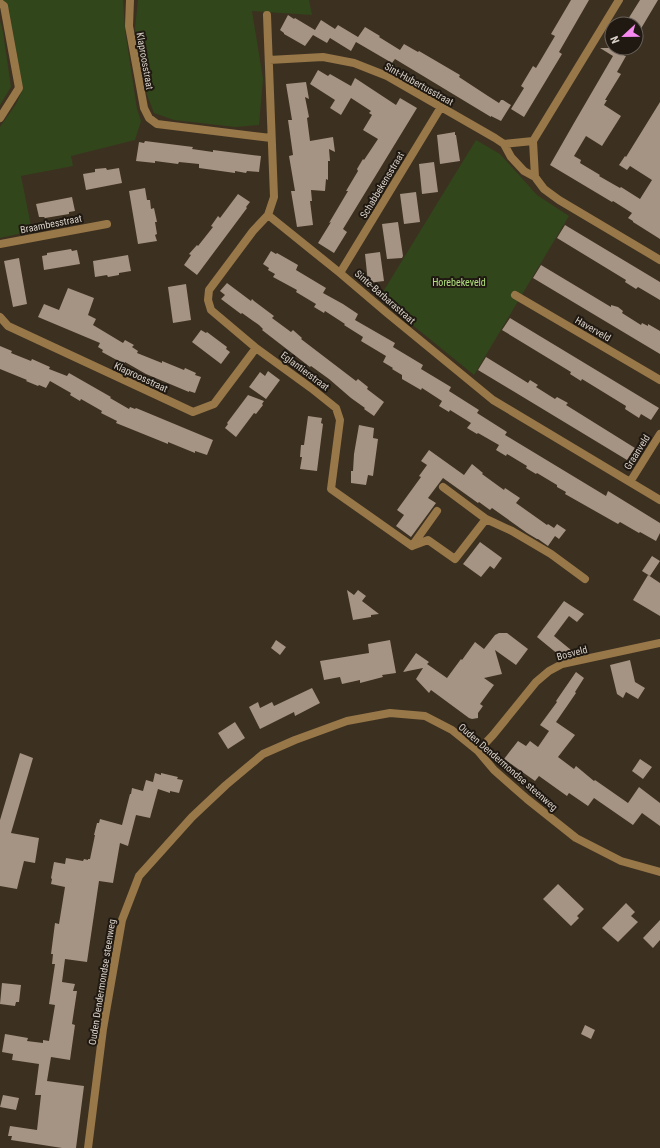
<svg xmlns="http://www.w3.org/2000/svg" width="660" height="1148" font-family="'Roboto Condensed',sans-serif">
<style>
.green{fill:#32461b}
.building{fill:#a59383}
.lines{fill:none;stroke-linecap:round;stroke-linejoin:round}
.street{stroke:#987749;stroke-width:8}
.labels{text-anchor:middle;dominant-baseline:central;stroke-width:4;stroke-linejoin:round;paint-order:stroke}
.street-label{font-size:10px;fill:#d8d0c7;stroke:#1f1912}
.park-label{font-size:10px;fill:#b0e07d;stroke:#1f1912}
</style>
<rect width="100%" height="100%" fill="#3c3020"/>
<path class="green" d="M3,0H123L125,30L137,109L141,121L135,140L71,156L73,166L21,176L32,231L0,238V127L16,104L23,89L9,10Z
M138,0H309L312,15L252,11L263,79L259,125L235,127L174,120L154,113L147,95L135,28Z
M0,21L3,32L11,87L0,105Z
M476,140L500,154L537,195L569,216L474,375L378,297L381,295Z"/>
<path class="building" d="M571,0H589L559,52L562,54L524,117L511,109L524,88L521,86L533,66L536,68L555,36L551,34Z
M640,0H658L636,37V24H625Z
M288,15L294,19L295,18L315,30L321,20L335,29L338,25L358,37L365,27L380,36L379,37L400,50L404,44L418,52L419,51L460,75L459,77L488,96L499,103L501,100H503L511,105L501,121L491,116V117L395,59L392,63L356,42L351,51L330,38L327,43L313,35L305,46L284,34V33L280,30Z
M600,48H629L624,56H626L617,72L621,74L605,100H607L604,105L621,116L602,146L586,136L574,156L581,160L580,163L600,175L599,176L620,188L621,187L640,199L652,180L630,166L627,170L619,165L625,156L626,157L660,102V239L633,222V221L628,218L632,213L613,201L612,202L550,165L574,123L613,56Z
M318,70L328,76L330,74L351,86L355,78L396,105L400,98L417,108L343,229L347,232L334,253L318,243L331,222L329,223L348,191H346L358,171L357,169L363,159L364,160L378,139L363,130L372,115L369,113L371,111L351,98L341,115L330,108L335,100L310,84Z
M306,82L309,99L305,97L309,117L307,118L310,141L333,137L335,152L329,149L330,161H328V180L326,179L325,191L311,190L312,201H310L313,225L297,227L291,191H295L289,156L293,155L288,120H292L286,84Z
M455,132V135H456L460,161L440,164L437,135Z
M145,141L193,147L192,149L213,152V150L261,156L259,172L247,171L246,173L235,171V173L199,168V164L179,162L178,164L155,161V163L136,161L139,142L144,143Z
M434,162L438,192L422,194L419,164Z
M106,168L107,170L119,168L122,183L86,190L83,174L95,172V169Z
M145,188L147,200H150L151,209L154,208L157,222H155L157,234L155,235L157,241L138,244L129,191Z
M416,192L420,222L404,224L400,194Z
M238,194L250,202L246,207L247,208L197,275L184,265L191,255L189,254L197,245L198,246L213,227L211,226L218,216L220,218Z
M72,197L75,211L69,212V214L45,218L44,217H39L36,204Z
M398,222L403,256L402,258L387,259L382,224Z
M565,225L660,282V300L638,287L636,289L625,282L626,280L557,238Z
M71,249L72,251L77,250L80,264L44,270L42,256L47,255V253Z
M271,251L276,254L277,253L298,265L296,270L326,288L323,293L343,304L358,314L355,320L395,343L393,347L423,365L421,369L451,387L449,391L479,410L477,413L507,432L505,435L606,496L608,491L660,523V533L656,541L640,532L639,533L620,522L618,524L565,494L566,492L557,487V485L537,473L536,474L526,468L527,466L507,454L506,456L496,450L499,445L478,433L477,434L467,428L471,423L450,410L449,412L439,406L442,401L422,388L421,390L402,379V375L392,369L393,368L383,362L386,356L361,341L363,337L344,325L345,324L325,311L324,313L314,307L316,304L296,292L297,290L273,277L275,274L268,270L269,268L263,264Z
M380,252L384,281L368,283L365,254Z
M128,255L131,271L119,273V275L108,277L107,275L95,277L93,261Z
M19,258L27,304L13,307L4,261Z
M541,265L611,307V305L618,307L623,311L622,313L641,325L642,323L648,326V324L660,331V354L533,278Z
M227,283L251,301L252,299L254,301L274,316L272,318L291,332L293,330L302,338L301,339L356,381L358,379L368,387L367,389L384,402L374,416L364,409L365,408L351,398L329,379L311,366L310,367L262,330L263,329L259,325L242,313L241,314L221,299L225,295L220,291Z
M186,284L191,320L173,323L168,287Z
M68,288L94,298L88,315L96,319L93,325L123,343L125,340L134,345L132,347L138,351L137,353L162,363V361L184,370L185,368L196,373L195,375L201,377L195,393L189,391V392L146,374L125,362L124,364L102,352L103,350L98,347L100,343L38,317L44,304L59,310Z
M510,318L659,408L651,420L641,414L639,418L625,409L626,406L582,379L581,381L570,374L571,372L502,330Z
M201,330L206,333L207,332L227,347L226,349L230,352L221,364L192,342Z
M0,346L12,351L11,353L31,361L32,359L50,367L49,369L67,376L69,373L111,397L110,398L129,409L130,407L135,409L136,408L213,440L207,455L195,451V453L168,442V444L116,423L117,421L101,413L102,411L81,399L80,401L70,395L71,393L50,381L46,388L39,385L38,386L26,381L27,380L0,369Z
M486,357L528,383L530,380L538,385L536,387L555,399L557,397L568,403L566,405L635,448L627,460L478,370Z
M268,371L280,380L266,399L249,387L260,372L265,376Z
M248,395L264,401L262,404L263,405L256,414L254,413L236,437L225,428L228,424L227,423Z
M308,416L322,418L321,423L323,424L317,471L300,469L302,457H300L301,445H304Z
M359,425L374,428L373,438L378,439L373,476L368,475L366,485L351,483V471H353L354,454Z
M429,450L464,475L472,464L483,473L482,474L504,490L505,488L520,498L516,503L547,525L548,524L554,528L557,524L566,530L559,539L555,536L548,546L538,539H537L527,533L492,508L490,510L479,502L478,503L443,478L428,498L436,503L411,537L396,526L404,515L397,510L421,477L419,476L427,465L421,461Z
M480,542L502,558L494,569L490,566L481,577L463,564Z
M652,556L660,561L650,576L642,571Z
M648,575L660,583V616L633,600Z
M347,590L354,595L358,590L366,596L362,601L379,614L371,615V617L353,620Z
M564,601L584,614L577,622L569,616L554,636L571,650L559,655L537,637Z
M499,633H507L528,649L516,665L495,650L502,674L484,678L494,685L480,704L483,706L478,713V718L472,719L469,718L431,690L429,693L416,679L423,668L403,672L416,653L429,662L427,664L447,678L461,659L462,660L475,642L484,649L495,635Z
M276,640L286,647L280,655L271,648Z
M390,640L396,673L382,675L383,677L360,683V680L342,684L340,677L324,680L320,661L369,653L368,644Z
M630,660L635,682L645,688L638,699L626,692L623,698L617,694L610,665Z
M576,672L584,678L575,692L576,693L556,722L575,735L558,757L574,769L576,766L594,781L595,780L628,803L639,787L660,803V826L642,813L633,825L594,798L588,806L569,793L567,796L539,776L535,781L504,759L518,741L526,746L530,741L538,747L549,731L540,725L557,702L556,701Z
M312,688L320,703L295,716L294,712L260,729L249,707L258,702L260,708L272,702L274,706Z
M235,722L245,738L228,749L218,733Z
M20,753L33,758L11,833L39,838L35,863L24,861L17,889L0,886V820Z
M640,759L652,767L643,779L632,771Z
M155,773L161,775V773L178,777L177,779L183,780L179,793L170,791V793L158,789L150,818L136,815L128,846L120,843L113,883L99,881L87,962L65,959L62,982L75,984L73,991H77L72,1024L75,1025L70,1060L51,1057L47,1081L84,1086L76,1148H62L11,1140L12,1136H8L10,1126L37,1130L41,1095H35L39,1064L12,1060L13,1054L2,1052L5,1034L28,1038L27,1041L43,1043V1040L49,1041L55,1005L49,1004L55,964H52L53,954H51L55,923L59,924L65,887L51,884L52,879L51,878L54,862L65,864L66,858L83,861L84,859L88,860V859H90L95,835H94L97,823H99L100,819L122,825L130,794H131L132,788L143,791L146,780L153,782Z
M558,884L584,909L577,916L579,918L571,926L543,899Z
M626,903L635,912L631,916L638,922L618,942L602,928Z
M660,920V940L653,948L643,938Z
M2,983L21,985L19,1002H16L15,1006L0,1004Z
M585,1025L595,1030L591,1039L581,1034Z
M3,1095L19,1098L16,1110L0,1107Z"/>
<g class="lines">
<path class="street" d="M130,0L129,26L144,108L149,118L157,124L271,138
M0,3L4,6L19,88L0,118
M267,15L274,197L268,215L253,231L209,290L208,300L211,310L256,348L311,388L336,408L340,420L331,489L412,546L428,540L455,559L486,519L443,487
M269,60L323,57L354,63L387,76L495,138L504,144L533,141
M533,141L535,177L544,189L559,200L660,260
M533,141L619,0
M504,144L511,157L524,171L535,177
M268,215L340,273L387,313L493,400L660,500
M0,244L107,224
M340,273L441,107
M515,295L660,380
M0,317L8,326L193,412L214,404L256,348
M630,482L660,434
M486,519L512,531L551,554L585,579
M412,546L437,511
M478,751L493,735L536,682L549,671L562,664L660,643
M88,1148L103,1029L122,920L139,876L192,817L226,785L263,754L295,740L347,721L390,713L425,716L452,730L478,751L494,770L527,799L576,838L621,861L660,872"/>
</g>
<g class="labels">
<g class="street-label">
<text transform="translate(145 61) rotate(80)">Klaproosstraat</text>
<text transform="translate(419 84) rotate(29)">Sint-Hubertusstraat</text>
<text transform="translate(382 185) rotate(-59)">Schabbekensstraat</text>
<text transform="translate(51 224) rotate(-11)">Braambesstraat</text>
<text transform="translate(385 297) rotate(41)">Sinte-Barbarastraat</text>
<text transform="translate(593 329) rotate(30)">Haverveld</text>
<text transform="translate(305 371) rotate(37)">Eglantierstraat</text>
<text transform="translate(141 377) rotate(25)">Klaproosstraat</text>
<text transform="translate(637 452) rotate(-58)">Graanveld</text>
<text transform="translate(572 653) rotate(-15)">Bosveld</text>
<text transform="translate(508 767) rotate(41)">Ouden Dendermondse steenweg</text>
<text transform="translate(102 982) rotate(-81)">Ouden Dendermondse steenweg</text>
</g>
<g class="park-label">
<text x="459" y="282">Horebekeveld</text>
</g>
</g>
<g transform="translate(624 36) rotate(248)"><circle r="19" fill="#1f1912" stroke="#69625a"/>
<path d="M0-3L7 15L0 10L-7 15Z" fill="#f589ef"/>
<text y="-6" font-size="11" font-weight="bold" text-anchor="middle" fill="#d8d0c7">N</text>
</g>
</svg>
